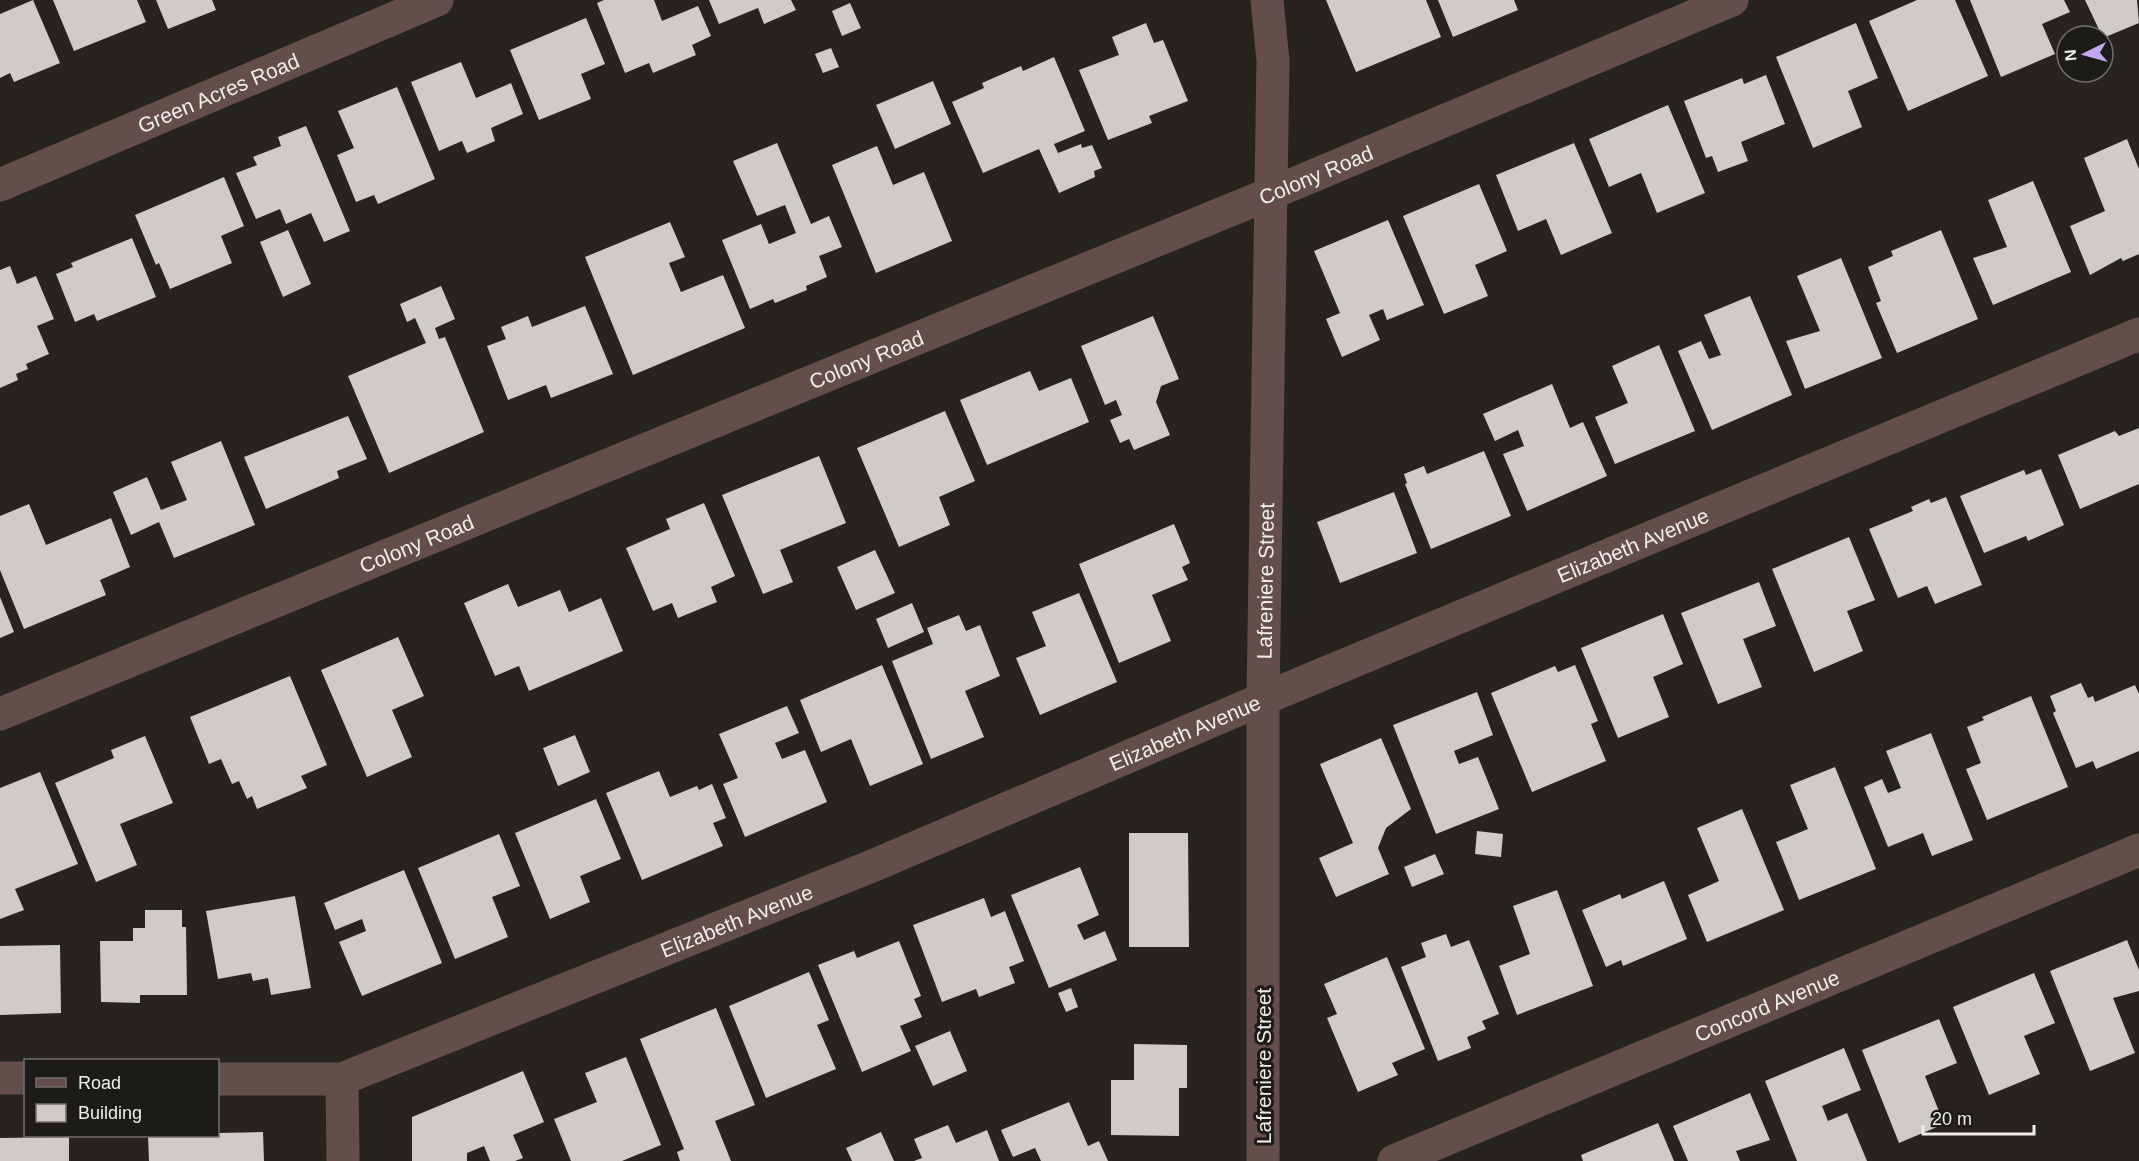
<svg xmlns="http://www.w3.org/2000/svg" width="2139" height="1161" font-family="Helvetica,sans-serif">
<style>
.building{fill:#d1cbc7}
.lines{fill:none;stroke-linecap:round;stroke-linejoin:round}
.street{stroke:#634e4b;stroke-width:33}
.labels{text-anchor:middle;dominant-baseline:central;stroke-width:6;stroke-linejoin:round;paint-order:stroke}
.street-label{font-size:21px;fill:#f0eeeb;stroke:#1d1b17}
</style>
<rect width="100%" height="100%" fill="#272420"/>
<path class="building" d="M33,0L60,63L14,82L10,73L0,78V14Z
M53,0H137L146,22L74,51Z
M156,0H212L216,10L168,29Z
M604,0H654L662,21L698,6L711,36L692,45L696,55L653,73L649,63L625,73L597,3Z
M709,0H791L796,10L764,24L758,8L719,24Z
M1326,0H1426L1441,37L1356,72Z
M1438,0H1514L1518,10L1453,37Z
M1917,0H1955L1988,76L1908,111L1869,21Z
M1970,0H2064L2070,12L2042,24L2055,54L2001,77Z
M2085,0H2137L2139,23L2103,38Z
M850,3L861,28L842,36L832,11Z
M586,18L605,64L581,74L591,99L539,120L510,50Z
M1146,23L1154,43L1163,40L1188,101L1149,116L1152,123L1108,140L1079,70L1119,55L1112,37Z
M1856,23L1878,78L1848,91L1862,127L1813,148L1776,57Z
M831,48L839,67L823,73L815,54Z
M1054,57L1085,131L1054,144L1058,153L1081,144L1082,148L1092,145L1102,168L1094,171L1095,177L1059,193L1039,149L983,173L952,102L984,88L982,83L1021,66L1023,71Z
M461,62L476,98L511,83L523,114L491,128L495,141L467,153L462,141L439,151L411,82Z
M1766,75L1785,124L1741,142L1748,161L1718,172L1712,156L1706,158L1684,101L1742,78L1744,84Z
M933,81L951,124L895,149L876,105Z
M397,87L435,179L378,204L374,195L356,202L337,155L354,148L338,111Z
M1668,105L1705,193L1657,213L1641,173L1609,187L1589,139Z
M306,126L350,231L324,242L311,213L286,224L280,209L256,219L236,173L257,165L253,157L281,146L278,137Z
M2127,139L2139,169V254L2123,261L2121,258L2090,275L2070,226L2105,211L2084,158Z
M777,143L811,224L829,216L842,247L819,256L827,277L806,286L807,290L775,303L773,299L750,309L722,240L761,224L769,244L796,233L785,205L757,216L733,161Z
M1574,143L1612,233L1561,255L1546,219L1518,231L1496,175Z
M877,146L893,185L924,172L952,241L876,273L832,165Z
M224,177L244,226L221,236L232,263L170,289L159,263L156,265L135,215Z
M2033,181L2071,272L1993,305L1973,258L2007,247L1988,200Z
M1479,184L1507,251L1475,265L1488,296L1444,314L1403,216Z
M1388,220L1424,305L1387,320L1383,309L1369,315L1380,340L1342,357L1326,319L1340,313L1314,251Z
M670,222L685,257L669,263L681,292L723,275L745,328L633,375L585,257Z
M288,230L311,284L283,297L260,242Z
M1941,230L1978,319L1897,353L1876,303L1881,301L1868,267L1893,256L1891,251Z
M132,238L156,297L97,321L94,314L75,322L56,274L73,267L71,263Z
M1841,258L1882,358L1805,389L1786,341L1820,331L1797,276Z
M10,266L17,284L36,276L54,319L37,326L49,354L26,364L28,369L16,374L18,380L0,388V270Z
M441,286L455,319L435,328L439,339L445,337L484,432L389,473L348,376L426,343L415,318L407,322L400,304Z
M1750,296L1792,395L1712,430L1678,351L1701,341L1709,359L1721,355L1704,315Z
M585,306L613,374L551,398L546,385L508,400L487,346L506,339L501,327L528,316L532,327Z
M1153,316L1179,379L1161,386L1156,402L1170,435L1134,450L1129,439L1120,443L1110,420L1122,415L1116,400L1105,405L1081,346Z
M1659,345L1695,431L1615,464L1595,417L1628,403L1612,366Z
M1030,371L1039,391L1071,378L1089,422L987,465L960,400Z
M1552,384L1570,428L1583,422L1607,476L1527,511L1503,454L1524,446L1518,430L1495,441L1483,414Z
M945,411L975,481L939,497L950,525L899,547L857,448Z
M348,416L367,459L337,471L339,478L266,509L244,457Z
M2139,428V484L2080,509L2058,455L2115,431L2119,436Z
M221,441L255,525L174,558L159,522L131,535L113,492L147,477L161,510L187,500L171,462Z
M1484,451L1511,516L1431,549L1405,484L1407,483L1404,474L1424,466L1427,474Z
M819,456L846,523L780,550L793,582L763,594L722,495Z
M2041,469L2064,525L2028,541L2026,536L1984,553L1960,496L2024,470L2026,475Z
M1394,492L1417,553L1340,583L1317,522Z
M1946,497L1982,585L1935,604L1927,586L1898,598L1869,529L1913,511L1911,507L1929,499L1931,503Z
M704,503L735,576L711,587L717,602L678,618L672,603L653,611L626,548L670,529L666,519Z
M29,504L46,545L111,518L130,567L100,580L106,595L24,629L0,570V516Z
M1174,524L1190,563L1182,567L1188,580L1152,595L1171,641L1119,663L1079,564Z
M1849,537L1875,600L1847,611L1863,651L1814,672L1772,569Z
M875,550L895,593L856,610L837,567Z
M1759,582L1776,626L1743,639L1762,687L1718,704L1681,613Z
M508,584L518,607L560,590L569,612L601,598L623,651L529,691L519,666L495,676L464,603Z
M1079,593L1117,682L1040,715L1016,658L1046,646L1032,612Z
M0,597L14,632L0,638Z
M912,603L924,632L888,648L876,619Z
M1663,614L1683,664L1653,677L1669,717L1618,738L1581,648Z
M959,615L966,631L980,625L1000,676L965,691L984,737L931,759L892,661L933,644L927,628Z
M398,637L424,696L392,710L412,757L367,777L321,670Z
M882,665L923,764L870,786L851,739L821,752L800,700Z
M1575,665L1598,721L1591,724L1606,761L1532,792L1491,693L1555,666L1558,672Z
M290,676L327,765L301,776L307,788L257,809L252,796L247,799L239,781L232,784L221,759L209,764L190,717Z
M2081,683L2088,698L2093,696L2095,702L2135,685L2139,694V751L2096,769L2093,761L2076,768L2053,713L2056,711L2050,696Z
M1477,692L1493,735L1454,751L1459,764L1478,757L1499,809L1436,834L1393,725Z
M2031,696L2068,787L1987,820L1966,769L1981,763L1967,727L1984,720L1982,717Z
M787,706L799,733L775,743L782,759L805,750L827,802L745,837L723,784L738,778L719,734Z
M1931,733L1973,840L1932,856L1923,833L1888,847L1864,787L1882,779L1888,793L1901,788L1886,751Z
M575,735L590,772L558,786L543,748Z
M145,736L173,803L120,824L137,865L96,882L55,783L114,758L111,750Z
M1381,738L1411,809L1386,828L1378,848L1389,874L1336,897L1319,858L1353,843L1320,764Z
M1835,767L1876,869L1799,900L1776,842L1808,829L1790,785Z
M659,771L670,797L697,786L699,790L712,784L726,818L713,823L723,846L642,880L606,793Z
M40,772L78,864L15,889L24,910L0,919V788Z
M596,799L621,859L580,876L590,902L550,919L515,833Z
M1742,809L1784,910L1707,942L1688,895L1719,881L1697,828Z
M1477,831L1503,834L1501,857L1475,854Z
M1129,833H1188L1189,947H1129Z
M499,834L520,886L492,897L508,937L455,959L418,868Z
M1435,854L1444,874L1412,887L1404,867Z
M1080,867L1099,915L1077,925L1084,940L1105,931L1117,960L1049,988L1011,895Z
M404,870L442,963L362,996L339,942L366,931L362,919L335,930L324,903Z
M1664,881L1687,939L1623,966L1621,960L1606,967L1582,910L1620,894L1622,899Z
M1557,890L1593,986L1517,1015L1499,966L1530,954L1513,906Z
M295,896L311,988L271,995L268,978L253,981L251,973L218,979L206,911Z
M984,898L991,917L1005,911L1024,961L1009,967L1015,983L979,997L976,989L942,1002L913,925Z
M145,910H182V927H186L187,995H140V1003L101,1002L100,941H133V928H145Z
M1446,934L1451,947L1469,940L1499,1014L1482,1021L1486,1029L1467,1037L1471,1048L1438,1061L1401,967L1426,957L1421,943Z
M2127,940L2139,970V991L2113,998L2135,1053L2090,1071L2050,971Z
M899,941L921,996L914,999L922,1017L900,1026L911,1051L862,1072L818,965L854,951L857,958Z
M60,945L61,1013L0,1015V946Z
M1387,957L1425,1049L1392,1063L1398,1075L1358,1092L1327,1018L1337,1014L1324,984Z
M809,972L829,1020L817,1025L836,1069L766,1098L729,1006Z
M2034,973L2055,1023L2024,1036L2040,1074L1989,1095L1953,1007Z
M1071,988L1078,1007L1066,1012L1058,993Z
M716,1008L755,1105L715,1121L731,1161H680L677,1152L684,1149L640,1039Z
M1939,1019L1957,1063L1925,1076L1944,1124L1899,1143L1862,1050Z
M950,1031L967,1071L933,1086L915,1046Z
M1134,1044L1187,1045V1088H1179V1136L1111,1135V1080H1134Z
M1844,1048L1861,1090L1822,1106L1828,1121L1847,1113L1867,1161H1797L1765,1081Z
M626,1057L661,1145L622,1161H571L554,1119L597,1102L585,1073Z
M523,1071L544,1122L513,1135L523,1158L515,1161H490L484,1146L467,1153V1161H412V1117Z
M1750,1093L1770,1140L1736,1151L1740,1161H1688L1673,1126Z
M1069,1102L1088,1146L1099,1141L1108,1161H1041L1035,1148L1013,1157L1001,1130Z
M1658,1123L1674,1161H1583L1581,1155Z
M948,1125L956,1143L987,1130L999,1161H914L922,1158L914,1139Z
M263,1132L264,1161H149L148,1136H218V1133Z
M881,1132L894,1161H852L846,1148Z
M69,1137V1161H0V1138Z"/>
<g class="lines">
<g class="street">
<path id="s1" d="M0,185L437,0"/>
<path id="s2" d="M0,714L1272,193L1732,0"/>
<path d="M0,1078H26"/>
<path id="s3" d="M218,1079H342L877,864L1263,699L2139,334"/>
<path d="M342,1079L343,1161"/>
<path id="s4" d="M1263,1161V699L1273,61L1267,0"/>
<path id="s5" d="M1394,1161L2139,850"/>
</g>
</g>
<g class="labels">
<g class="street-label">
<text stroke="none"><textPath href="#s1" startOffset="237">Green Acres Road</textPath></text>
<text stroke="none"><textPath href="#s2" startOffset="1422">Colony Road</textPath></text>
<text stroke="none"><textPath href="#s2" startOffset="936">Colony Road</textPath></text>
<text stroke="none"><textPath href="#s2" startOffset="450">Colony Road</textPath></text>
<text stroke="none"><textPath href="#s3" startOffset="1521">Elizabeth Avenue</textPath></text>
<text stroke="none"><textPath href="#s4" startOffset="580">Lafreniere Street</textPath></text>
<text stroke="none"><textPath href="#s3" startOffset="1035">Elizabeth Avenue</textPath></text>
<text stroke="none"><textPath href="#s3" startOffset="549">Elizabeth Avenue</textPath></text>
<text stroke="none"><textPath href="#s5" startOffset="404">Concord Avenue</textPath></text>
<text transform="translate(1263 1066) rotate(-90)">Lafreniere Street</text>
</g>
</g>
<rect x="24" y="1059" width="195" height="78" fill="#1d1b17" stroke="#716f6c" stroke-width="1.5"/>
<rect x="36" y="1078" width="30" height="9" fill="#634e4b" stroke="#716f6c" stroke-width="1.5"/>
<text x="78" y="1089" font-size="18" fill="#f0eeeb">Road</text>
<rect x="36" y="1104" width="30" height="18" fill="#d1cbc7" stroke="#716f6c" stroke-width="1.5"/>
<text x="78" y="1119" font-size="18" fill="#f0eeeb">Building</text>
<g transform="translate(2085 54) rotate(265)"><circle r="28" fill="#1d1b17" stroke="#716f6c" stroke-width="1.5"/>
<path d="M0-4.5L10 22L0 15L-10 22Z" fill="#c3a7f2"/>
<text y="-9" font-size="16" font-weight="bold" text-anchor="middle" fill="#f0eeeb">N</text>
</g>
<path d="M1923 1125v9h111v-9" fill="none" stroke="#f0eeeb" stroke-width="3"/>
<text x="1932" y="1125" font-size="18" fill="#f0eeeb" stroke="#1d1b17" stroke-width="4.5" paint-order="stroke">20 m</text>
</svg>
